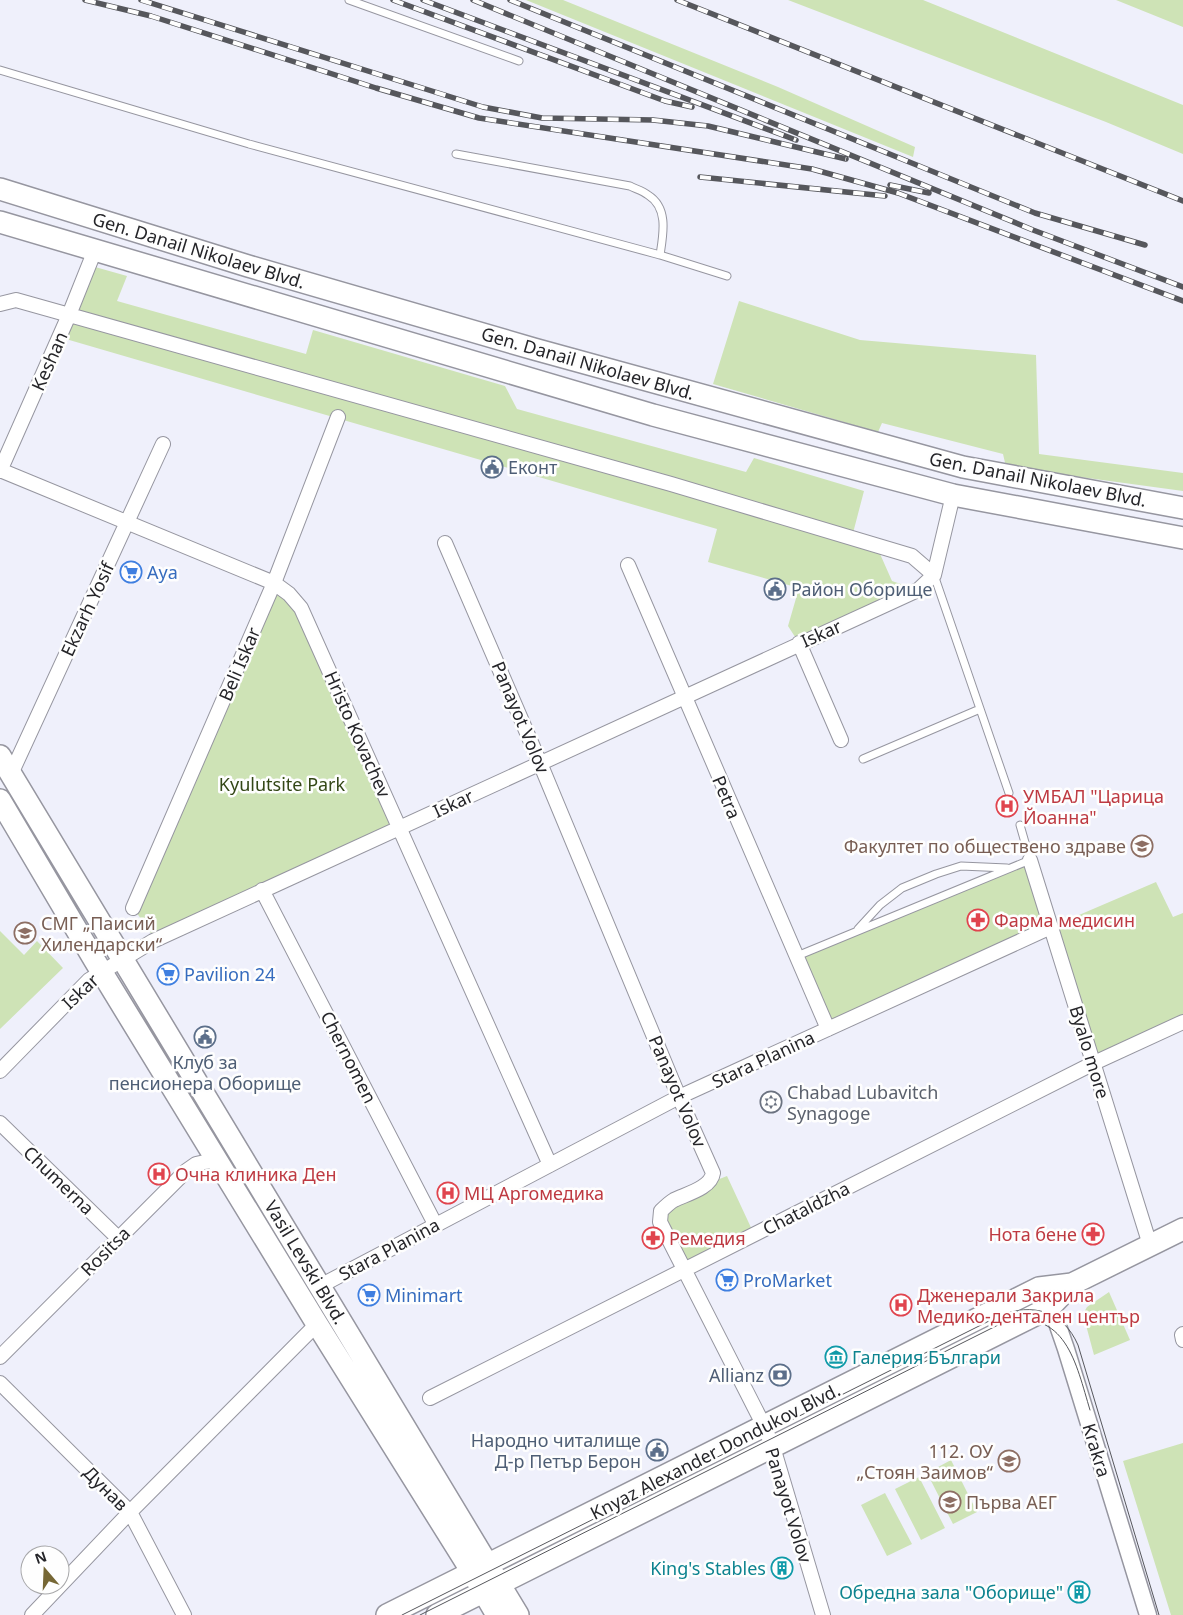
<svg xmlns="http://www.w3.org/2000/svg" width="1183" height="1615" font-family="'Noto Sans',sans-serif">
<style>
.green{fill:#cee3b6}
.lines{fill:none;stroke-linecap:round;stroke-linejoin:round}
.service-casing{stroke:#9696a0;stroke-width:9}
.minor-casing{stroke:#9696a0;stroke-width:16}
.tertiary-casing{stroke:#9696a0;stroke-width:19}
.primary-casing{stroke:#9696a0;stroke-width:24}
.service{stroke:#fff;stroke-width:7}
.minor{stroke:#fff;stroke-width:14}
.tertiary{stroke:#fff;stroke-width:16}
.primary{stroke:#fff;stroke-width:21}
.tram{stroke:#56575c;stroke-width:1}
.rail-casing{stroke:#56575c;stroke-width:5.5}
.rail{stroke:#fefefe;stroke-width:4;stroke-dasharray:11;stroke-linecap:butt}
.labels{text-anchor:middle;dominant-baseline:central;stroke-width:5;stroke-linejoin:round;paint-order:stroke}
.street-label{font-size:18px;fill:#252529;stroke:#fefefe}
.service-label{font-size:18px;fill:#4e5e75;stroke:#fefefe;text-anchor:start}
.shop-label{font-size:18px;fill:#366cbe;stroke:#fefefe;text-anchor:start}
.park-label{font-size:18px;fill:#334716;stroke:#fefefe}
.health-label{font-size:18px;fill:#be3a42;stroke:#fefefe;text-anchor:start}
.education-label{font-size:18px;fill:#785e54;stroke:#fefefe;text-anchor:end}
.worship-label{font-size:18px;fill:#5b616d;stroke:#fefefe;text-anchor:start}
.culture-label{font-size:18px;fill:#0d838f;stroke:#fefefe;text-anchor:end}
</style>
<rect width="100%" height="100%" fill="#eff0fb"/>
<path class="green" d="M526,0H563L778,87L915,147L913,157Z
M788,0H923L1183,105V154L1106,122Z
M1116,0H1183V27Z
M88,265L127,276L117,301L306,354L313,330L505,386L517,409L746,472L754,458L864,491L853,533L873,538L892,581L918,590L799,643L788,626L799,588L708,562L717,529L59,337Z
M739,301L860,340L1036,355L1039,454L1183,473V491L1006,467L1003,454L882,423L878,432L713,384Z
M274,584L300,609L399,827L155,939L134,909Z
M1030,860L1051,927L1156,882L1173,917L1183,913V1022L1094,1063L1051,927L828,1029L797,956Z
M0,931L24,955L37,941L63,968L0,1029Z
M727,1176L754,1234L684,1270L661,1211L707,1184Z
M1109,1292L1130,1340L1094,1355L1083,1314L1087,1307Z
M1183,1443V1615H1171L1123,1461Z
M951,1460L977,1512L953,1524L927,1473Z
M919,1477L945,1528L921,1540L895,1489Z
M885,1493L912,1544L887,1556L861,1505Z"/>
<g class="lines">
<g class="service-casing">
<path id="service" d="M349,0L519,61
M0,70L249,144L660,255L727,276
M456,154L630,186C636,189 643,191 648,195C669,208 663,235 660,255
M934,575L1009,793
M863,759L980,709
M858,929L880,905L902,888L936,874L961,866L1007,868
M797,956L1030,860L1020,825"/>
</g>
<g class="minor-casing">
<path id="minor" d="M0,304L16,300L671,484L912,556L934,575
M0,470L274,583L289,594L301,608L550,1165
M0,471L69,315L95,250
M445,543L540,763L679,1097L713,1173C711,1188 686,1194 674,1200C669,1203 665,1207 661,1211L660,1222L764,1426L773,1447L823,1615
M628,565L828,1029
M934,575L953,495
M799,643L841,740
M11,774L163,444
M1030,860L1150,1245
M262,890L435,1224
M133,908L274,583L338,417
M0,1071L89,980L153,941L918,590L934,575
M0,1123L118,1238
M320,1286L679,1097L1051,927
M1183,1334L1182,1335L1183,1340
M0,1357L186,1171L196,1164L218,1159
M0,1383L130,1512L184,1615
M430,1398L1094,1063L1183,1022
M32,1615L130,1512L317,1324"/>
</g>
<g class="tertiary-casing">
<path id="tertiary" d="M1045,1299L1057,1323L1066,1349L1148,1615"/>
</g>
<g class="primary-casing">
<path id="primary" d="M0,189L248,266L534,349L963,467L1183,508
M0,222L653,415L953,495L1183,538
M0,756L518,1615
M0,800L95,961L317,1324L472,1572L497,1615
M387,1615L1039,1288L1072,1284L1183,1229
M437,1615L1049,1308L1072,1284"/>
</g>
<use href="#service" class="service"/>
<use href="#minor" class="minor"/>
<use href="#tertiary" class="tertiary"/>
<use href="#primary" class="primary"/>
<path class="tram" d="M402,1615L999,1316C1033,1302 1063,1311 1078,1345L1159,1615
M420,1615L1002,1323C1066,1306 1076,1364 1090,1410"/>
<g class="rail-casing">
<path id="rail" d="M85,0L151,16L376,88L479,118L812,169L898,193L1183,301
M141,0L483,107L542,118L653,120L708,126L846,159
M393,0L665,101L692,107
M423,0L796,140
M473,0L1033,230L1183,287
M510,0L1035,213L1145,245
M677,0L1183,201
M700,177L885,196
M890,185L929,193"/>
</g>
<use href="#rail" class="rail"/>
</g>
<defs>
<g id="civic-ring" transform="scale(1.125)"><circle r="9.5" fill="#fefefe" stroke="#5c6f8a" stroke-width="1.5"/><path d="M-.6-6.5H3V-4.5H.6V-3L4-1V1h2V6H-6V1h2V-1L-.6-3ZM-1.2 2.5V6h2.4V2.5Z" fill="#5c6f8a"/></g>
<g id="supermarket-ring" transform="scale(1.125)"><circle r="9.5" fill="#fefefe" stroke="#3f7fe0" stroke-width="1.5"/><path d="M-6-5.5h2.5l.6 2H6L4.5 2H-2.5L-4.4-4H-6ZM-1.5 3.2a1.3 1.3 0 1 0 .1 0ZM3 3.2a1.3 1.3 0 1 0 .1 0Z" fill="#3f7fe0"/></g>
<g id="hospital-ring" transform="scale(1.125)"><circle r="9.5" fill="#fefefe" stroke="#e0444e" stroke-width="1.5"/><path d="M-5-5h3v3.5h4V-5h3V5h-3V1.5h-4V5h-3Z" fill="#e0444e"/></g>
<g id="university-ring" transform="scale(1.125)"><circle r="9.5" fill="#fefefe" stroke="#8d6e63" stroke-width="1.5"/><path d="M0-5L7-2L0 1L-7-2ZM-4 1L0 2.5L4 1V4Q0 6-4 4Z" fill="#8d6e63"/></g>
<g id="pharmacy-ring" transform="scale(1.125)"><circle r="9.5" fill="#fefefe" stroke="#e0444e" stroke-width="1.5"/><path d="M-2-6h4v4h4v4h-4v4h-4v-4h-4v-4h4Z" fill="#e0444e"/></g>
<g id="school-ring" transform="scale(1.125)"><circle r="9.5" fill="#fefefe" stroke="#8d6e63" stroke-width="1.5"/><path d="M0-5L7-2L0 1L-7-2ZM-4 1L0 2.5L4 1V4Q0 6-4 4Z" fill="#8d6e63"/></g>
<g id="synagogue-ring" transform="scale(1.125)"><circle r="9.5" fill="#fefefe" stroke="#6b7280" stroke-width="1.5"/><path d="M0-6.5L5.6 3.2H-5.6ZM0 6.5L5.6-3.2H-5.6Z" fill="#6b7280"/></g>
<g id="museum-ring" transform="scale(1.125)"><circle r="9.5" fill="#fefefe" stroke="#0f9aa8" stroke-width="1.5"/><path d="M0-6L6-3V-2H-6V-3ZM-5-1h2V3h-2ZM-1-1h2V3h-2ZM3-1h2V3H3ZM-6 4H6V6H-6Z" fill="#0f9aa8"/></g>
<g id="bank-ring" transform="scale(1.125)"><circle r="9.5" fill="#fefefe" stroke="#5c6f8a" stroke-width="1.5"/><path d="M-6-4H6V4H-6ZM0-2.3a2.3 2.3 0 1 0 0 4.6a2.3 2.3 0 1 0 0-4.6Z" fill="#5c6f8a"/></g>
<g id="building-ring" transform="scale(1.125)"><circle r="9.5" fill="#fefefe" stroke="#0f9aa8" stroke-width="1.5"/><path d="M-4-6H4V6H1V3H-1V6H-4ZM-2.5-4.3h1.7v1.8h-1.7ZM.8-4.3h1.7v1.8H.8ZM-2.5-1h1.7V.8h-1.7ZM.8-1h1.7V.8H.8Z" fill="#0f9aa8"/></g>
</defs>
<g fill-rule="evenodd">
<use href="#civic-ring" x="492" y="467"/>
<use href="#supermarket-ring" x="131" y="572"/>
<use href="#civic-ring" x="775" y="589"/>
<use href="#hospital-ring" x="1007" y="806"/>
<use href="#university-ring" x="1142" y="846"/>
<use href="#pharmacy-ring" x="978" y="920"/>
<use href="#school-ring" x="25" y="933"/>
<use href="#supermarket-ring" x="168" y="974"/>
<use href="#civic-ring" x="205" y="1037"/>
<use href="#synagogue-ring" x="771" y="1102"/>
<use href="#hospital-ring" x="159" y="1174"/>
<use href="#hospital-ring" x="448" y="1193"/>
<use href="#pharmacy-ring" x="1093" y="1234"/>
<use href="#pharmacy-ring" x="653" y="1238"/>
<use href="#supermarket-ring" x="727" y="1280"/>
<use href="#supermarket-ring" x="369" y="1295"/>
<use href="#hospital-ring" x="901" y="1305"/>
<use href="#museum-ring" x="836" y="1357"/>
<use href="#bank-ring" x="780" y="1375"/>
<use href="#civic-ring" x="657" y="1450"/>
<use href="#school-ring" x="1009" y="1461"/>
<use href="#school-ring" x="950" y="1502"/>
<use href="#building-ring" x="782" y="1568"/>
<use href="#building-ring" x="1079" y="1592"/>
</g>
<g class="labels">
<g class="street-label">
<text transform="translate(199 250) rotate(17)">Gen. Danail Nikolaev Blvd.</text>
<text transform="translate(49 361) rotate(-66)">Keshan</text>
<text transform="translate(588 363) rotate(16)">Gen. Danail Nikolaev Blvd.</text>
<text transform="translate(1038 479) rotate(11)">Gen. Danail Nikolaev Blvd.</text>
<text transform="translate(87 609) rotate(-65)">Ekzarh Yosif</text>
<text transform="translate(821 633) rotate(-24)">Iskar</text>
<text transform="translate(239 664) rotate(-67)">Beli Iskar</text>
<text transform="translate(521 717) rotate(67)">Panayot Volov</text>
<text transform="translate(358 734) rotate(66)">Hristo Kovachev</text>
<text transform="translate(727 797) rotate(67)">Petra</text>
<text transform="translate(453 803) rotate(-25)">Iskar</text>
<text transform="translate(80 991) rotate(-43)">Iskar</text>
<text transform="translate(1090 1052) rotate(73)">Byalo more</text>
<text transform="translate(349 1057) rotate(63)">Chernomen</text>
<text transform="translate(763 1059) rotate(-25)">Stara Planina</text>
<text transform="translate(678 1091) rotate(67)">Panayot Volov</text>
<text transform="translate(59 1180) rotate(44)">Chumerna</text>
<text transform="translate(806 1208) rotate(-27)">Chataldzha</text>
<text transform="translate(389 1249) rotate(-28)">Stara Planina</text>
<text transform="translate(105 1251) rotate(-45)">Rositsa</text>
<text transform="translate(306 1262) rotate(59)">Vasil Levski Blvd.</text>
<text transform="translate(1097 1450) rotate(73)">Krakra</text>
<text transform="translate(715 1451) rotate(-27)">Knyaz Alexander Dondukov Blvd.</text>
<text transform="translate(106 1488) rotate(45)">Дунав</text>
<text transform="translate(789 1505) rotate(73)">Panayot Volov</text>
</g>
<g class="service-label">
<text x="508" y="467">Еконт</text>
<text x="791" y="589">Район Оборище</text>
<text x="205" y="1062" text-anchor="middle">Клуб за<tspan x="205" dy="21">пенсионера Оборище</tspan></text>
<text x="764" y="1375" text-anchor="end">Allianz</text>
<text x="641" y="1440" text-anchor="end">Народно читалище<tspan x="641" dy="21">Д-р Петър Берон</tspan></text>
</g>
<g class="shop-label">
<text x="147" y="572">Aya</text>
<text x="184" y="974">Pavilion 24</text>
<text x="743" y="1280">ProMarket</text>
<text x="385" y="1295">Minimart</text>
</g>
<g class="park-label">
<text x="282" y="784">Kyulutsite Park</text>
</g>
<g class="health-label">
<text x="1023" y="796">УМБАЛ "Царица<tspan x="1023" dy="21">Йоанна"</tspan></text>
<text x="994" y="920">Фарма медисин</text>
<text x="175" y="1174">Очна клиника Ден</text>
<text x="464" y="1193">МЦ Аргомедика</text>
<text x="1077" y="1234" text-anchor="end">Нота бене</text>
<text x="669" y="1238">Ремедия</text>
<text x="917" y="1295">Дженерали Закрила<tspan x="917" dy="21">Медико-дентален център</tspan></text>
</g>
<g class="education-label">
<text x="1126" y="846">Факултет по обществено здраве</text>
<text x="41" y="923" text-anchor="start">СМГ „Паисий<tspan x="41" dy="21">Хилендарски“</tspan></text>
<text x="993" y="1451">112. ОУ<tspan x="993" dy="21">„Стоян Заимов“</tspan></text>
<text x="966" y="1502" text-anchor="start">Първа АЕГ</text>
</g>
<g class="worship-label">
<text x="787" y="1092">Chabad Lubavitch<tspan x="787" dy="21">Synagoge</tspan></text>
</g>
<g class="culture-label">
<text x="852" y="1357" text-anchor="start">Галерия Българи</text>
<text x="766" y="1568">King's Stables</text>
<text x="1063" y="1592">Обредна зала "Оборище"</text>
</g>
</g>
<g transform="translate(45 1570) rotate(341)"><circle r="24" fill="#fefefe" stroke="#a7a7a9"/>
<path d="M0-4L9 19L0 12L-9 19Z" fill="#766735"/>
<text y="-8" font-size="14" font-weight="bold" text-anchor="middle" fill="#252529">N</text>
</g>
</svg>
